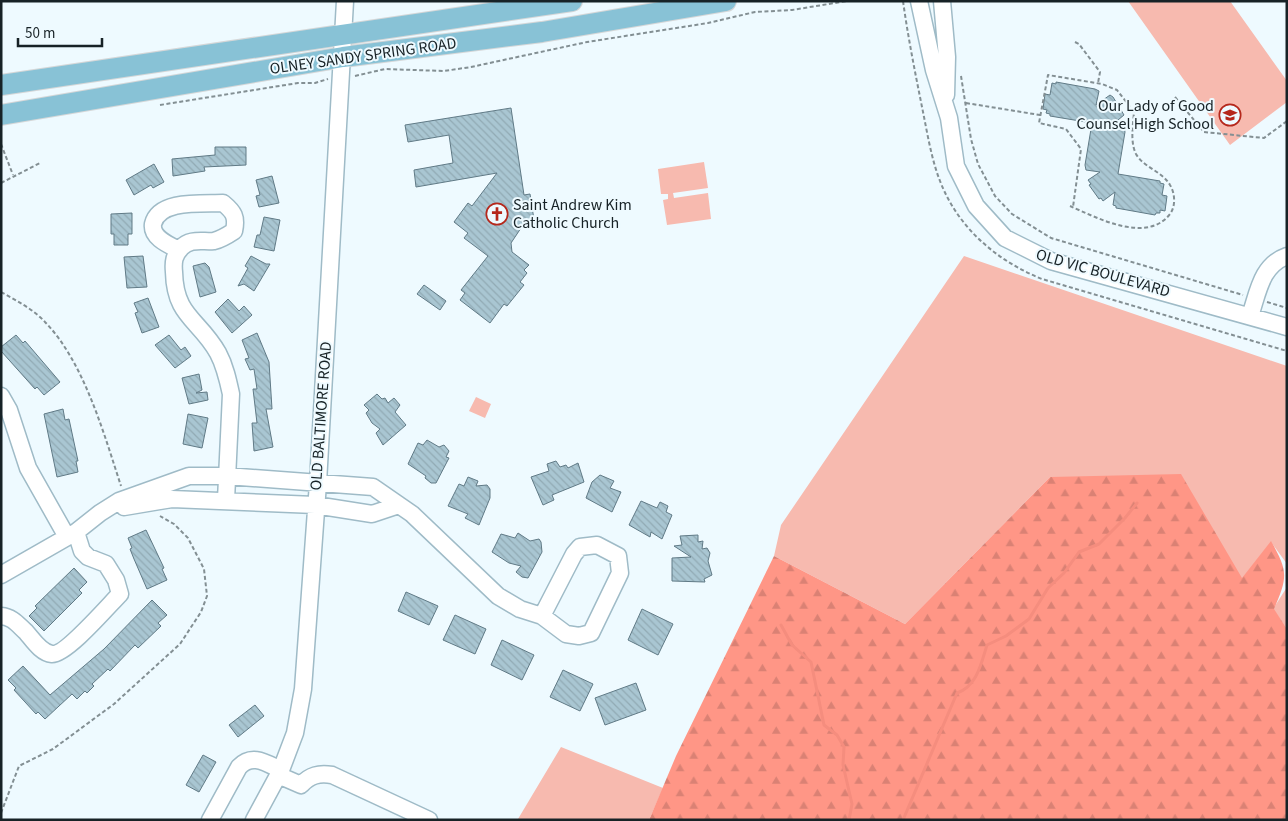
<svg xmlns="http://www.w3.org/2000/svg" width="1288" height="821" font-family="'Source Sans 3',sans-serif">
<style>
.grass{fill:#f7baaf}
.forest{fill:url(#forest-firs)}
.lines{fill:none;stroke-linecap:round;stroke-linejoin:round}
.stream{stroke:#f58d7e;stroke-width:3}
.building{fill:url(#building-back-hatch);stroke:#607a86}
.minor-casing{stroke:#9fbbc7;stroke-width:19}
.major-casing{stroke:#d5d7d8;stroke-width:22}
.path{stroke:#838f93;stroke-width:2;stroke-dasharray:4 2.5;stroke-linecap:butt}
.minor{stroke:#fff;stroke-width:16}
.major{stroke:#88c2d6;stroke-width:20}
.labels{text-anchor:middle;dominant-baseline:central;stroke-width:4;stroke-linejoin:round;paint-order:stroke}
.street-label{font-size:16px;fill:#172226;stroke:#eefaff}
.poi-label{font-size:16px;fill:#172226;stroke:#eefaff;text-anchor:end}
</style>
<defs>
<pattern id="forest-firs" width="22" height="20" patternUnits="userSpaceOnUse" patternTransform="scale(1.25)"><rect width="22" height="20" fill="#ff9686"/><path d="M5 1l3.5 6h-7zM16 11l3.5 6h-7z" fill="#da8174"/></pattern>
<pattern id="building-back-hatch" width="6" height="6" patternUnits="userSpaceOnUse" patternTransform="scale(1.25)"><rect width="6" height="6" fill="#a9c6d2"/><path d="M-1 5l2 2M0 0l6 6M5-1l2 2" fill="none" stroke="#91aab4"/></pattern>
</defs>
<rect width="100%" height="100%" fill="#eefaff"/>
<path class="grass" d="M1128,1H1230L1287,81V102L1230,145Z
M704,162L708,188L673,193L674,198L708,193L711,219L667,225L663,200L668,199V194H661L658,169Z
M964,256L1287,366V564L1271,542L1242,579L1050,477L905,624L774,556L781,525Z
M476,397L491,404L485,418L469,411Z
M1287,587V629L1273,609Z
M561,747L663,788L649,820L518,819Z"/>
<path class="forest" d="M1181,474L1242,578L1271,541C1288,571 1288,577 1274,609L1287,629V820H649L676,756L774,556L905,624L1050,477Z"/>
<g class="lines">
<path class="stream" d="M781,625L792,645L811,662L824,725L837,735L844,747L843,765L852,804L849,820
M903,820L957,693C977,686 981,664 987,645L1006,636L1029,619L1048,588L1064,573L1079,552L1099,544L1125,518L1137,503"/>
</g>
<path class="building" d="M1056,82L1095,89L1099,91L1096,105L1110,95L1113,97L1124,115L1112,125L1124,127L1125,132L1118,174L1160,181V183L1164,184L1162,195L1167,196L1165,211L1160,210V213H1156L1155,215L1116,208V206L1113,205L1115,192L1103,201L1101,198L1099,199L1089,185L1091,184L1088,180L1100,172L1086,170L1085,165L1092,123L1050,116V114L1046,113L1047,110L1043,109L1045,94L1050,95L1052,83L1056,84Z
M511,108L524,195L530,194L535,226L521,228L511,243L512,252L529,265L524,270L527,273L520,282L524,285L507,306L504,304L490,323L460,300L465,293L461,290L488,256L464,238L468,233L454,222L468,203L472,206L497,173L416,187L414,170L453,163L449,135L408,142L405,125Z
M215,147H246V165L204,167L205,171L173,176L172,159L215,155Z
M154,164L164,182L153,188L151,185L134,195L126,180Z
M272,176L279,203L259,207L256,196L260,195L256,180Z
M132,213V234H128V245H114V234H111V214Z
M264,217L280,220L274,251L254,247L257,235H260Z
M143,256L147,287L127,288L124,257Z
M251,256L266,264H270L254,291L244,284L238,286L248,268L245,266Z
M205,263L209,267L216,292L200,297L193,266Z
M424,285L446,301L440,310L417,294Z
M148,298L159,327L142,333L135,313L138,312L134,303Z
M228,299L239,311L244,306L252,315L232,333L215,312Z
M257,333L269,362L272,409H266L273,447L254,451L252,423H257L253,389H257L254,369L250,370L245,359L249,358L242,340Z
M16,335L23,343L25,341L60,382L44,395L37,387L35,389L1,351V347Z
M169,335L181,350L185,347L191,356L175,368L155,345Z
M199,374L202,390L196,393L207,392L208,400L189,404L182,378Z
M377,394L382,399L385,398L388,403L394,398L400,405L395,412L406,425L383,445L376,433L380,429L372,423L366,413L369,410L364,405Z
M63,409L65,420L69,419L78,461H76L78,472L57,477L44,414Z
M188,414L208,418L202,448L183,444Z
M427,440L439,447L444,445L449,451L446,457L449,458L436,483H431L425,478L426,476L408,464L418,443L423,445Z
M556,461L560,467L566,465L568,468L578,463L584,482L552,495L554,500L543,505L531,477L549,471L547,464Z
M600,475L614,481L610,488L621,492L612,512L586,498L592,482Z
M468,477L478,481L476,486L487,485L490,489V498L479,525L465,518L468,514L448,506L459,484L464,486Z
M641,501L657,508L660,502L668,506L666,512L672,515L662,539L651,532L650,537L629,525Z
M146,530L164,568L162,569L167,580L147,589L134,559L130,549L132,548L128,538Z
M518,533L530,541L539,539L541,542L542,552L528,578L522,577L516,572L521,566L509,563L492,552L501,534L515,538Z
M698,535V542L703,541L702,549L707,548L710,553L708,561L712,575L704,579L705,582L672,581V558L691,557L674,546L682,545L680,536Z
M74,568L87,582L79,590L82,593L44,631L29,616L37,608L35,606Z
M406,592L438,606L429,625L398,611Z
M152,600L167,615L158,623L161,626L138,648L135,645L110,671L108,669L92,684L94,686L87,693L85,691L77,699L72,694L45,719L38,712L36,714L14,690L16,688L8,680L23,666L50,695L104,649Z
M642,609L673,624L658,655L628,640Z
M455,615L486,629L475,654L443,640Z
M502,640L534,655L522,680L491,665Z
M563,670L593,684L580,711L550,697Z
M636,683L646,710L605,725L595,698Z
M255,705L264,716L238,737L229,725Z
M203,755L216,762L199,792L186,785Z"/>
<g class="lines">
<g class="minor-casing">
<path id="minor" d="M919,1L934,70L949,118L956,166L976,206L1005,238L1051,261L1287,327
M942,1L947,57L946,95
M179,250C169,245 151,238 153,224C159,199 203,204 223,203C234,212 237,217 234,231C228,235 222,239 214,241C202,242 190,238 181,248C174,255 173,262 174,272C175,317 199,319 218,353C225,366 228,380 231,394L226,500
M1250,316C1258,293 1261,265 1287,256
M1,396L9,410L28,468L67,537
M124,507L172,499L315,505L372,514L399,505
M1,575L76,532L100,513L119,501L189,476H227L373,487L412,514L498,596L520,609L542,616L566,634L579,636L591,633L620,573L618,556L597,545L580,547L574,554L542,616
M1,616C13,617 18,625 26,632C33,640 41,653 52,654C66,655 109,605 120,594L116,580L106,564L88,557L82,551L76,532
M278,775L301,785C310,775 319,773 332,775L429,820
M210,820L239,767C252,753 266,763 281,770
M254,820L281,770L295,733L303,689L318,483L345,1"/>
</g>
<g class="major-casing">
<path id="major" d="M1,85L572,1
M1,115L343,57L542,32L726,1"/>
</g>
<path class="path" d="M903,1C908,37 915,72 922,107C927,131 931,158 940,181C958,228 997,261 1042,279L1287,351
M1075,42L1079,44L1100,72L1098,83
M355,76L385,69L444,71L471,67L587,42L708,23L755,12L792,10L847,1
M961,76L971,139L978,164L995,196L1012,214L1051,238L1243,295
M1175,97L1204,132L1264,138L1287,121
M966,103L1040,115
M160,105L298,83H315L328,79
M1,144L13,175
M1,183L40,163
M1070,206C1097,218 1147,244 1170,214C1176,206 1175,193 1170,185C1162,171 1144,168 1136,154C1130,142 1133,125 1134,112L1117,90L1102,84L1048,75L1039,123L1066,129L1081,149L1073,207
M1,292C17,301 33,309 45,322C84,362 104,434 121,486
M1267,302L1287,308
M1,813L19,766L53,749L114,704L180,644L201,612L207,596L204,569L188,538L174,524L160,516"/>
<use href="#minor" class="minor"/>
<use href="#major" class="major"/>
</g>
<defs>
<g id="school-ring" transform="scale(1.125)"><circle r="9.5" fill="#eefaff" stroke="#b5271b" stroke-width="1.5"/><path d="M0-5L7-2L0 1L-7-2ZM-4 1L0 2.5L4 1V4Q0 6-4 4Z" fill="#b5271b"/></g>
<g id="church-ring" transform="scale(1.125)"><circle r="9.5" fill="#eefaff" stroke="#b5271b" stroke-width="1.5"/><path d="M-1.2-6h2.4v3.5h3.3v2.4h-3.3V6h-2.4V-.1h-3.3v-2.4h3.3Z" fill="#b5271b"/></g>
</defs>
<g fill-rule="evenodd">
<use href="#school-ring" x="1230" y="115"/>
<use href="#church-ring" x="497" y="214"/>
</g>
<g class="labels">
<g class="street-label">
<text transform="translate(363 56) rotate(-8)">OLNEY SANDY SPRING ROAD</text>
<text transform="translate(1103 273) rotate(16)">OLD VIC BOULEVARD</text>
<text transform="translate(321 416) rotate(-86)">OLD BALTIMORE ROAD</text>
</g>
<g class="poi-label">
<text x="1214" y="106">Our Lady of Good<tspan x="1214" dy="18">Counsel High School</tspan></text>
<text x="513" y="205" text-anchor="start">Saint Andrew Kim<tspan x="513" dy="18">Catholic Church</tspan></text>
</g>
</g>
<rect width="1288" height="821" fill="none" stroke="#172226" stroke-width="5"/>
<path d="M18 38v8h84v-8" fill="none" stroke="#172226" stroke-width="2.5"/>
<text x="25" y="38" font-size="15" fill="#172226" stroke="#eefaff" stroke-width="4" paint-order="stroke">50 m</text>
</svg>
